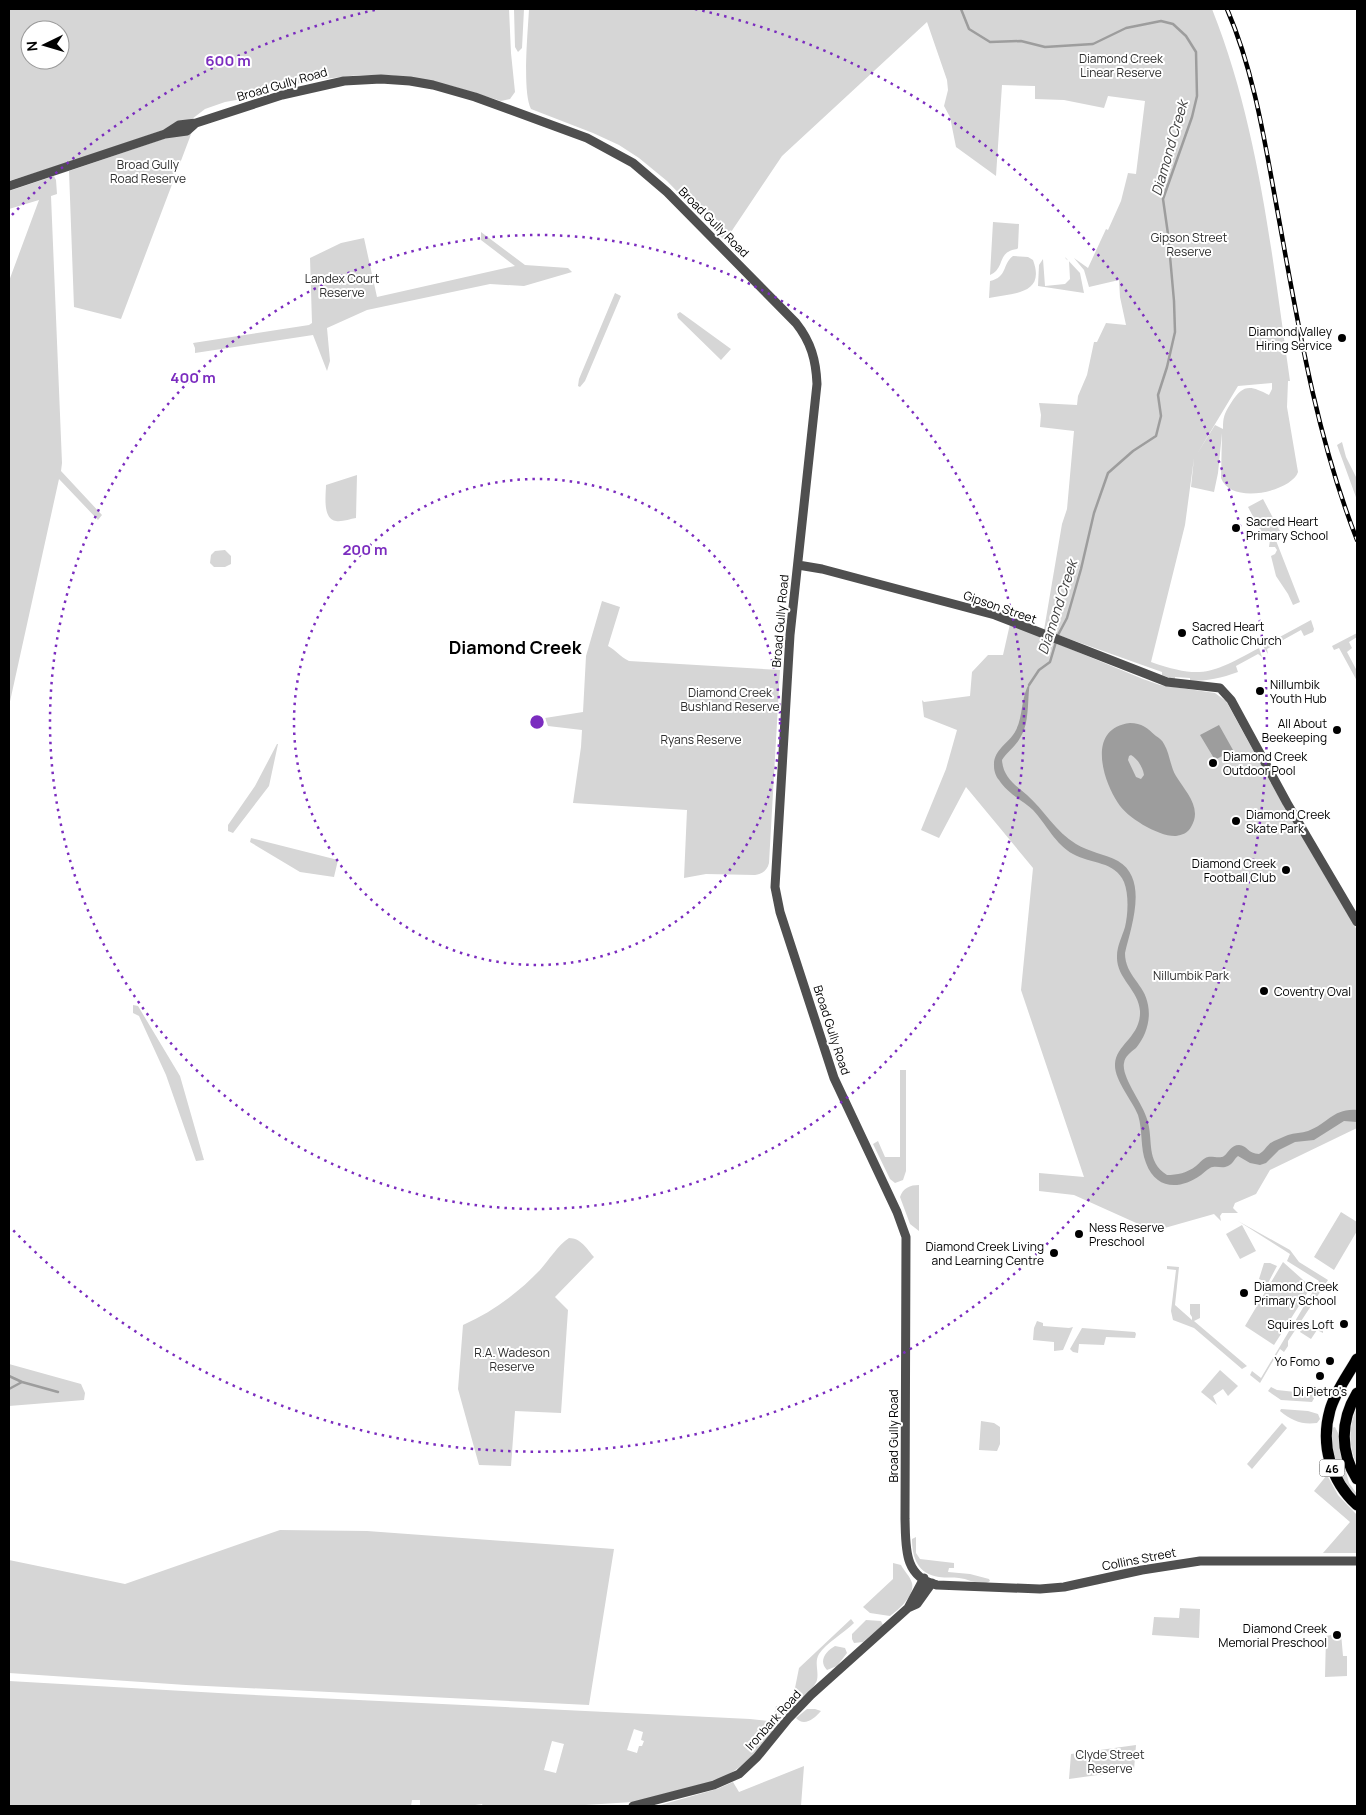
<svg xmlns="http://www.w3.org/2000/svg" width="1366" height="1815" font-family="Manrope,sans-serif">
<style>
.green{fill:#d6d6d6;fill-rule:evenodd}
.water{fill:#9d9d9d;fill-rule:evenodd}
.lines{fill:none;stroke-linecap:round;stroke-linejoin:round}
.stream{stroke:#9d9d9d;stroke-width:2.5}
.major-casing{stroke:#dbdbdb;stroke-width:12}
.minor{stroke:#4f4f4f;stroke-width:9}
.major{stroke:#000;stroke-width:11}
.rail-casing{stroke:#000;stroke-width:4.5}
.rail{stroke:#fff;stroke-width:2.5;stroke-dasharray:8;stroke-linecap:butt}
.ring{fill:none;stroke:#7b2cbf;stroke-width:2.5;stroke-dasharray:2.5 5}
.poi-dot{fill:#000;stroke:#fff;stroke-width:2}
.labels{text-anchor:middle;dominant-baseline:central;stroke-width:4;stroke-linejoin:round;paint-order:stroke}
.shield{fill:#fff;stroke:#4c4c4c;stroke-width:1}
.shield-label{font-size:11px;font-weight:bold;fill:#000}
.park-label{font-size:12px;fill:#2d2d2d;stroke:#fff}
.street-label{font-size:12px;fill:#000;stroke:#fff}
.poi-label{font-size:12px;fill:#000;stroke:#fff;text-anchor:start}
.water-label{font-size:14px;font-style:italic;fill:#3e3e3e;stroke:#fff}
.district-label{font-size:18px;font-weight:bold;fill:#000;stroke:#fff}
.centre{fill:#7b2cbf;stroke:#fff;stroke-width:2.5}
.ring-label{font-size:15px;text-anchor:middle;font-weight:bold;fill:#7b2cbf;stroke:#fff;stroke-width:4;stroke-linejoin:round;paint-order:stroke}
</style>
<rect width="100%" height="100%" fill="#fff"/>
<path class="green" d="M9,9H509L511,53L515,92L510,99L501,101L452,86L390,75H359L307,81L248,98L225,102L205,109L192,119L169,128L82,158L9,181ZM30,30H60V60H30Z
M514,9H524L522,48L518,52L515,47Z
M529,9H1212C1259,127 1272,256 1290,381H1288L1287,407L1298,472C1292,491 1231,506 1221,478L1222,433L1218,473L1214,492L1191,487L1194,458L1185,525L1151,662C1203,680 1212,673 1259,648L1262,657L1258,654L1236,666L1238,672C1222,678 1207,681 1190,681V678L1175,677V680L1162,675V672L1044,630L1062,524L1067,509L1074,431L1040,427L1041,415L1039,403L1077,405L1078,396L1087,375L1094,342H1097L1106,323L1126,325L1120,297L1119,280L1089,287L1084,270L1074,258L1088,268L1106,229L1108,230L1121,201L1128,173L1136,174L1145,101L1108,96L1104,108L1064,100L1035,99V86L1002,85L996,176L956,147L950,117L944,106L948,90L947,80L927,22L782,156L725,241L667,181L639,158L619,145L593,133L531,109C522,91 528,31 529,9ZM1272,383V389L1269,395C1250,385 1243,384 1231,403C1224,414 1223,417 1223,429L1215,425L1197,454L1238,386Z
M193,129L121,319L74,307L69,171Z
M54,176L56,180L57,194L51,196L62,463L61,471L102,515L98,520L59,479L9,706V281L39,200L9,209V191Z
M993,222L1019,224L1018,248L1017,249C996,252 1006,268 990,275Z
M481,232L525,265L568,268L572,272L524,286L490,284L367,310L327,328L330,361L327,371L313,335L195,353V348L193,343L309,325L312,323L310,258L341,243L364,238L377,297L515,266L481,240Z
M1013,256L1028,257L1033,260C1046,295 1013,293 989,298L990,281C1008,277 1002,264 1013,256Z
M1065,257L1080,273L1084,293L1038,286L1039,265L1043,259L1045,286L1065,284L1070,279L1069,261L1066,259Z
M615,293L621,296L585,381L580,387L578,386L579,379Z
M680,312L731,349L721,360L678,318L677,314Z
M1342,442L1346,457L1357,479V500L1337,445Z
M357,475L356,518C350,519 342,522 336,521C322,519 326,494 326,485Z
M1263,499L1280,531L1265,539L1248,507Z
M1275,538L1300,602L1293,605L1288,594L1276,576L1271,556L1275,554L1277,550L1275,547H1269L1270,540Z
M225,550L231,556V564L225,567H214L210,563L211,555L215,551Z
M602,601L620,607L608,646C616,650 620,657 629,661L780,670L769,863C767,871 762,874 755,875L706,874L684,878L687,810L573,803L581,747L582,730L548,726L545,718L583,712L586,656Z
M1311,620L1314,629L1313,632L1304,636L1301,630L1267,649L1268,654L1263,646Z
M1010,624L1143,679L1160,685L1215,693L1226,701L1276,792L1357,930V1128L1270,1170L1256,1194L1235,1203L1233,1208L1238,1213H1222L1220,1216L1221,1221L1214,1214L1154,1231L1074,1195L1039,1191V1173L1084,1177L1021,990L1033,868L966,787L939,838L921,830L946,769L957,730L924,717L922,700L924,702L970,696L972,672L988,655H1003Z
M1357,633V637L1349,642L1352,648L1347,652L1357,671V681L1339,648L1334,650L1332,646Z
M277,744H278L269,786L233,833L228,831V825L255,786Z
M251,838L338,860L334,877L300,872L250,842Z
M133,1005L138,1006L180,1076L204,1160L196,1161L166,1075L139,1016L133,1013Z
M900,1070H906V1171L903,1180L895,1183L890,1179L873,1144L878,1141L885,1157H900Z
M919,1185V1231L910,1224L900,1197C903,1188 910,1185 919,1185Z
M1341,1212L1357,1222V1231L1334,1270L1314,1257Z
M1238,1221L1290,1250L1299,1262L1328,1280L1288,1341V1346L1284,1352L1280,1349L1260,1383L1250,1375L1252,1371L1261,1378L1319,1281L1287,1261L1290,1254Z
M1242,1225L1256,1251L1240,1259L1226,1234Z
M569,1238C581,1238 587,1249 594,1257L555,1297L568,1310L561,1413L515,1411L511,1466L479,1465L458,1389L463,1325C492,1312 518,1293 540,1270C549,1260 558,1245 569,1238Z
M1283,1262L1311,1287L1274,1345L1245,1326Z
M1264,1263H1270L1277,1266L1268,1283L1259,1279Z
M1167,1266L1179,1267L1175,1305L1192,1320V1317L1190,1314V1304H1200V1318L1194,1321L1247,1366L1242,1369L1194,1328L1173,1320L1171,1311L1176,1270L1167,1269Z
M1037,1321L1043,1323V1326L1069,1328L1073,1327L1063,1350L1054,1351V1342L1033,1340L1034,1328Z
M1305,1323L1323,1331V1333L1317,1330L1311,1339L1300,1332Z
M1082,1328L1135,1332L1136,1334L1135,1338L1106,1337L1104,1345L1079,1344L1078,1353L1073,1352L1070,1349Z
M9,1364L81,1384L85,1393L84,1400L9,1406Z
M1220,1370L1238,1386L1228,1396L1223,1389L1213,1396L1217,1405L1201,1392Z
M1271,1387L1277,1390L1314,1394L1318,1391L1312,1402L1281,1400L1268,1391Z
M1281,1409L1308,1411L1318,1414L1320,1419L1317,1423C1302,1425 1292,1421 1280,1411Z
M1356,1409L1357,1410V1466C1349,1447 1348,1429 1356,1409Z
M981,1421L994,1423L1000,1427V1444L997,1451L979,1450Z
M1282,1423L1287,1428L1252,1469L1247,1464Z
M1335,1427L1338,1433L1341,1453L1349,1483L1357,1494V1500C1340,1475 1329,1460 1332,1428Z
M1327,1475L1338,1495L1357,1515V1553H1323L1350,1522L1314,1491Z
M280,1530L367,1531L614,1549L589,1705L186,1685L9,1673V1560L125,1584Z
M916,1537V1553L920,1559L954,1563V1568H949L948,1572L970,1574L989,1579L990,1581C982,1587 969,1579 959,1578C953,1577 946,1578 939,1577C918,1574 912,1558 912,1539Z
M893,1563L901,1565C904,1571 910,1576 912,1583C915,1595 899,1610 890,1616L870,1613L863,1607L893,1579Z
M1180,1608L1200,1609L1199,1638L1152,1635L1154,1617L1179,1618Z
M851,1619L854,1623C844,1633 826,1643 819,1654C814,1662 819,1671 817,1680C815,1688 793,1710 785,1714C782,1715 778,1715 774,1715L776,1706H782L793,1698L799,1668Z
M866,1620L881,1621L883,1625L863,1642L854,1643L852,1639V1634Z
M1341,1633L1343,1656H1347V1676L1325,1677L1326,1636Z
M835,1646L845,1648L847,1653L837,1666L827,1670C818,1661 826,1651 835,1646Z
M9,1681L236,1694L750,1719L777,1722L778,1725C759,1748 746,1767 718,1780L633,1802L569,1806H483L482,1804L468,1806H420V1800H412L411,1806H416H9ZM634,1729L643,1732L641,1740L644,1741L642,1746H639L637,1753L627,1750ZM552,1741L564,1744L556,1773L544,1770Z
M807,1709H815L821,1711C814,1719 804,1727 796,1718Z
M1136,1745L1134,1770L1069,1779L1071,1754Z
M804,1766L801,1806H657L717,1789L733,1782L739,1792Z"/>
<path class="water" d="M1030,682C1027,700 1030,723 1020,738C1016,746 1007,752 1002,760C1003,777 1015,785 1027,795C1044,810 1056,832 1076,844C1089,852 1105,854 1118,861C1149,879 1131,927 1125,953C1125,976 1145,984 1148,1005C1151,1020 1146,1036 1136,1048C1131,1052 1125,1056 1124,1063C1121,1077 1143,1104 1147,1119C1154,1140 1145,1161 1167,1175C1177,1175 1187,1173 1196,1166C1200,1163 1203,1158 1208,1157C1213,1156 1220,1159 1224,1156C1229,1152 1231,1145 1239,1145C1247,1145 1248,1154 1259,1154C1265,1151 1267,1144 1274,1141C1279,1139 1283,1137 1288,1135C1294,1133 1302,1133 1308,1131C1328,1124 1333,1108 1357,1110V1122L1344,1121L1314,1140L1295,1142L1279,1150L1266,1163L1260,1165L1250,1163L1238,1156C1234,1159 1233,1164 1228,1166C1222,1169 1216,1165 1210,1168C1206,1170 1204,1173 1201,1175C1180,1190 1156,1190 1146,1163C1140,1148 1143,1131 1138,1115C1132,1100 1114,1080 1115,1064C1116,1044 1141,1037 1140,1011C1139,990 1116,978 1117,956C1117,946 1122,937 1125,927C1128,915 1129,894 1124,882C1115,861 1091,864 1073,854C1056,845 1046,824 1033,810C1022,800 1007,793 999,780C996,777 994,771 994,766C993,750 1008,744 1015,732C1024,716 1020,698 1030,682Z
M1130,723C1142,723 1147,728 1156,736C1159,738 1162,740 1164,744C1170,754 1170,766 1176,776C1185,791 1203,808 1191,827C1188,833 1182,835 1176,836C1159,837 1126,817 1118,803C1102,779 1087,728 1130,723ZM1131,755C1138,759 1143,768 1144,775L1141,779L1136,777L1128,760L1129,756Z
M1219,725L1233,750L1215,760L1200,735Z"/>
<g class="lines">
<path class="stream" d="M961,9L969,29L990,42L1021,41L1045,47L1093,44L1126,28L1161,21L1173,24L1186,36L1196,52L1197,96L1192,117L1163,199L1168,234L1174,301L1175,332L1167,367L1158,395L1161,416L1156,436L1133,451L1108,473L1094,513L1081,569L1067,618L1058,635L1050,662L1039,670L1029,685
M9,1376L22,1382L58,1392
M9,1389L22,1382"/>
<g class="major-casing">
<path id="major" d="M1357,1359C1348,1375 1335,1392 1330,1410C1320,1445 1331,1481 1357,1505
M1357,1393C1340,1421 1340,1452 1357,1479"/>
</g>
<path class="minor" d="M165,134L179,125L196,123L282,95L344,81L381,79L410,81L433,85L475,97L587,138L633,163L667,192L796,323C811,342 816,360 817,384L790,635L775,887L780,912L834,1078L897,1212L906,1237L905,1519C906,1546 903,1577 937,1585L1040,1589L1064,1587L1142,1570L1200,1561H1357
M9,186L165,134L187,131L196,123
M798,565L822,569L995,615L1167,682L1220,688L1231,700L1287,803L1357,922
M908,1608L924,1578
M633,1806L714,1785L739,1774L757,1757L788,1719L811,1695L908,1608L917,1604L932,1583"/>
<use href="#major" class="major"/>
<g class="rail-casing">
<path id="rail" d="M1227,9C1255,74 1265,144 1278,214C1298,324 1316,435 1357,540"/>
</g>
<use href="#rail" class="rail"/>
</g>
<g class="ring">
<circle cx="537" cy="722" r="243"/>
<circle cx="537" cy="722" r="487"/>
<path d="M12 215A730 730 0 0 1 379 9M695 9A730 730 0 1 1 12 1229"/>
</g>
<g class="poi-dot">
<circle cx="1342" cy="338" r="5"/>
<circle cx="1236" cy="528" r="5"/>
<circle cx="1182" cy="633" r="5"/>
<circle cx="1260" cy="691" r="5"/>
<circle cx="1337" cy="730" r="5"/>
<circle cx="1213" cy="763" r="5"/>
<circle cx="1236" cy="821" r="5"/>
<circle cx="1286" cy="870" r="5"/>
<circle cx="1264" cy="991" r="5"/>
<circle cx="1079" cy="1234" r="5"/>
<circle cx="1054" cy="1253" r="5"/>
<circle cx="1244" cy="1293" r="5"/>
<circle cx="1344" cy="1324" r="5"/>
<circle cx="1330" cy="1361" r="5"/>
<circle cx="1320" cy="1376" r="5"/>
<circle cx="1337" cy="1635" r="5"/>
</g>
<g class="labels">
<rect class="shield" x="1319.5" y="1459.5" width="25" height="17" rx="4"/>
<g class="shield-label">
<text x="1332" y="1468">46</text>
</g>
<g class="park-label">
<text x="1121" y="58">Diamond Creek<tspan x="1121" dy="14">Linear Reserve</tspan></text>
<text x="148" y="164">Broad Gully<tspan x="148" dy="14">Road Reserve</tspan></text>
<text x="1189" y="237">Gipson Street<tspan x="1189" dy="14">Reserve</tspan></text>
<text x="342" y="278">Landex Court<tspan x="342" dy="14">Reserve</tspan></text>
<text x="730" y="692">Diamond Creek<tspan x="730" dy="14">Bushland Reserve</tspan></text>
<text x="701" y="739">Ryans Reserve</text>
<text x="1191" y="975">Nillumbik Park</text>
<text x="512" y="1352">R.A. Wadeson<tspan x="512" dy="14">Reserve</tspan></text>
<text x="1110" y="1754">Clyde Street<tspan x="1110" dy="14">Reserve</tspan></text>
</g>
<g class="street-label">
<text transform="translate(282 84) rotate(-16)">Broad Gully Road</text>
<text transform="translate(714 222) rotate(45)">Broad Gully Road</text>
<text transform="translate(1000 607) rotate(19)">Gipson Street</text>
<text transform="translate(780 621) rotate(-85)">Broad Gully Road</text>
<text transform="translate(832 1030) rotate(72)">Broad Gully Road</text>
<text transform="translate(893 1436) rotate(-90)">Broad Gully Road</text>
<text transform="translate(1139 1559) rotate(-11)">Collins Street</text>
<text transform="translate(773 1720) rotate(-48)">Ironbark Road</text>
</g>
<g class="poi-label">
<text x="1332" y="331" text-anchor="end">Diamond Valley<tspan x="1332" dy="14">Hiring Service</tspan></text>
<text x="1246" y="521">Sacred Heart<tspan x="1246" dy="14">Primary School</tspan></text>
<text x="1192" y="626">Sacred Heart<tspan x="1192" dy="14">Catholic Church</tspan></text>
<text x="1270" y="684">Nillumbik<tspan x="1270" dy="14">Youth Hub</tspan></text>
<text x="1327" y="723" text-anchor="end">All About<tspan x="1327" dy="14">Beekeeping</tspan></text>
<text x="1223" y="756">Diamond Creek<tspan x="1223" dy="14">Outdoor Pool</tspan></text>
<text x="1246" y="814">Diamond Creek<tspan x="1246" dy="14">Skate Park</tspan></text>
<text x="1276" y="863" text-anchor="end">Diamond Creek<tspan x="1276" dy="14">Football Club</tspan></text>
<text x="1274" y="991">Coventry Oval</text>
<text x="1089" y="1227">Ness Reserve<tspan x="1089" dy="14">Preschool</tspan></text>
<text x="1044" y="1246" text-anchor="end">Diamond Creek Living<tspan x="1044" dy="14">and Learning Centre</tspan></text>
<text x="1254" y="1286">Diamond Creek<tspan x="1254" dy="14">Primary School</tspan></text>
<text x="1334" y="1324" text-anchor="end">Squires Loft</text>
<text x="1320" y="1361" text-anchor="end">Yo Fomo</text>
<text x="1320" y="1391" text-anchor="middle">Di Pietro's</text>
<text x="1327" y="1628" text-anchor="end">Diamond Creek<tspan x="1327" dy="14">Memorial Preschool</tspan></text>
</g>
<g class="water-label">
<text transform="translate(1169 148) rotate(-74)">Diamond Creek</text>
<text transform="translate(1057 607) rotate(-72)">Diamond Creek</text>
</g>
<g class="district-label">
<text x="515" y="647">Diamond Creek</text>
</g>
</g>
<circle cx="537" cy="722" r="8" class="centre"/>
<g class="ring-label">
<text x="228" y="66">600 m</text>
<text x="193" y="383">400 m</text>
<text x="365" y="555">200 m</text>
</g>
<rect width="1366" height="1815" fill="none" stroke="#000000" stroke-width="20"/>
<g transform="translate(45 45) rotate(265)"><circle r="24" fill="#ffffff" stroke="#999999"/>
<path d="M0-4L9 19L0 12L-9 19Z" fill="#000000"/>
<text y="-8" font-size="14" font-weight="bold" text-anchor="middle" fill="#000000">N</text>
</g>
</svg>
